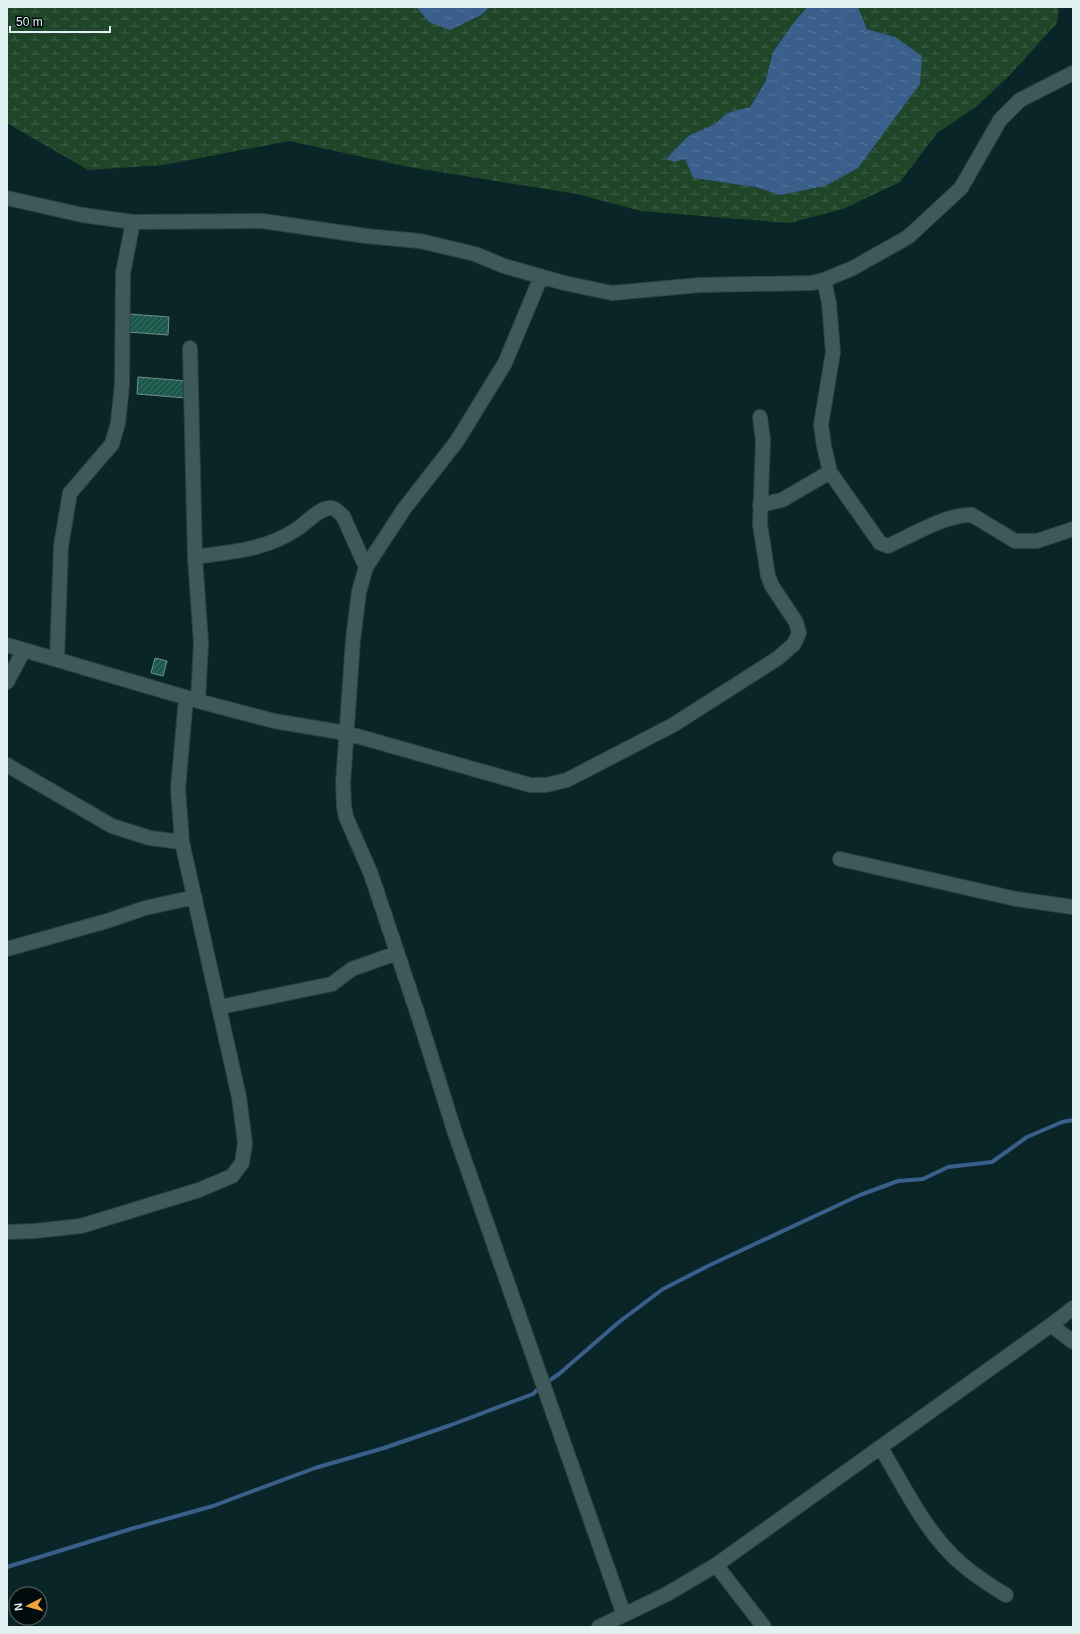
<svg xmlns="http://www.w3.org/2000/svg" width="1080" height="1634" font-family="Arial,sans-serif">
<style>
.wetland{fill:url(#wetland-marsh)}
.water{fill:url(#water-ripples)}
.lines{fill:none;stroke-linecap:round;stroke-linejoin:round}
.stream{stroke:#3a5f8b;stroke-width:4}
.building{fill:url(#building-hatch);stroke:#738f87}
.minor-casing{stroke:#324042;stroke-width:16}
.minor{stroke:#3d595b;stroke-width:14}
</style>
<defs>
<pattern id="wetland-marsh" width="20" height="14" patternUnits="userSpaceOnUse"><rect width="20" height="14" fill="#1f4629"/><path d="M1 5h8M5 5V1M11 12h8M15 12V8" fill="none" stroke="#3f6148"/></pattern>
<pattern id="water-ripples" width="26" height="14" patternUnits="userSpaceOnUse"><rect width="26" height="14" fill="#3a5f8b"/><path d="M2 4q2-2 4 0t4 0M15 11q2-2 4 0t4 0" fill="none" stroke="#56769c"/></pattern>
<pattern id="building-hatch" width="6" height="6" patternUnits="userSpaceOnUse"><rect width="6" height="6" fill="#1b594c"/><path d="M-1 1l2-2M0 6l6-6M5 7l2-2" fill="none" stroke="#3c7166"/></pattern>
</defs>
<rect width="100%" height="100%" fill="#092527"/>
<path class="wetland" d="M7,7H416L429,22L481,15L490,7H807L791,26L773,52L765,82L750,107L727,113L715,124L688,136L666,159L674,162L685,159L693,178L755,187L780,195L858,168L920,84L895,37L867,29L858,7H1059L1057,23L1010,75L977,106L937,133L900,182L843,209L789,223L641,211L577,194L409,167L289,141L163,165L88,170L7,123Z"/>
<path class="water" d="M416,7H490L481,15L450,30L429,22Z
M807,7H858L867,29L895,37L922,56L920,84L881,137L858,168L825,186L780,195L755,187L693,178L685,159L674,162L666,159L688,136L715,124L727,113L750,107L765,82L773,52L791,26Z"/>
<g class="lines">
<path class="stream" d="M7,1567L134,1528L213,1506L315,1468L384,1448L451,1425L533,1394L541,1386L559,1374L619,1322L663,1289L710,1265L860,1195L898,1181L923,1179L948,1167L992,1162L1027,1137L1062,1122L1073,1120"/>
</g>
<path class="building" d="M129,314L169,317L168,335L128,332Z
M138,377L187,381L186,398L137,394Z
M155,658L167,661L163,676L151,673Z"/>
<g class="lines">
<g class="minor-casing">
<path id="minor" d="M7,198L82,215L133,222L262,221L366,236L420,241L475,254L504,266L564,283L612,293L700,285L812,283L824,280L853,268L908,237L961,188L1000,120L1020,100L1073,73
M541,277L505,363L457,441L404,509L366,567L359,592L353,640L343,783L344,806L346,817L371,874L420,1021L455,1133L624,1615
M824,280L829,303L833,352L821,425L824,446L830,472L880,543L888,546C910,536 949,513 972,515L1015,541H1037L1073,529
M190,348L195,557L201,643L198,701
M760,505L782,500L830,472
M195,557C231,552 266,550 297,529C307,523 318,508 331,508C336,508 339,513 343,516L366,567
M7,645L198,701L274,721L346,733L530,785H546L567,780L673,725L778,658L794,644L799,633L796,622L772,586L768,576L760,524L763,440L760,417
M57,659L61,546L70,493L112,444L118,423L122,385L123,273L133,222
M7,682L24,650
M7,765L112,826L150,838L182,842
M840,859L1016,899L1073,907
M7,949L107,921L145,908L195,897
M220,1007L332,984L352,969L397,953
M7,1232L35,1231L81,1226L199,1190L232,1176L242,1163L245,1143L239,1097L182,842L178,789L186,698
M1051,1325L1073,1342
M881,1448C902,1483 921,1523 950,1553C966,1570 986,1583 1006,1595
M716,1565L764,1627
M599,1627L667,1594L716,1565L1051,1325L1073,1308"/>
</g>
<use href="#minor" class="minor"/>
</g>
<rect width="1080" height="1634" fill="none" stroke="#e1f1f2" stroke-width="16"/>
<g transform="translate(28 1606) rotate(264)"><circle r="19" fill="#030c0d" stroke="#5c6869"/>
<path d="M0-3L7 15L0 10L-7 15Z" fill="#efa73d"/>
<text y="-6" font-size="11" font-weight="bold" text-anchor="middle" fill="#e1f1f2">N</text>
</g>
<path d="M10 26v6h100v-6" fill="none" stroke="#e1f1f2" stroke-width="2"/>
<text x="16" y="26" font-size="12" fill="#e1f1f2" stroke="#030c0d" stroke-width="3" paint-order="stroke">50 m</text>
</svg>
